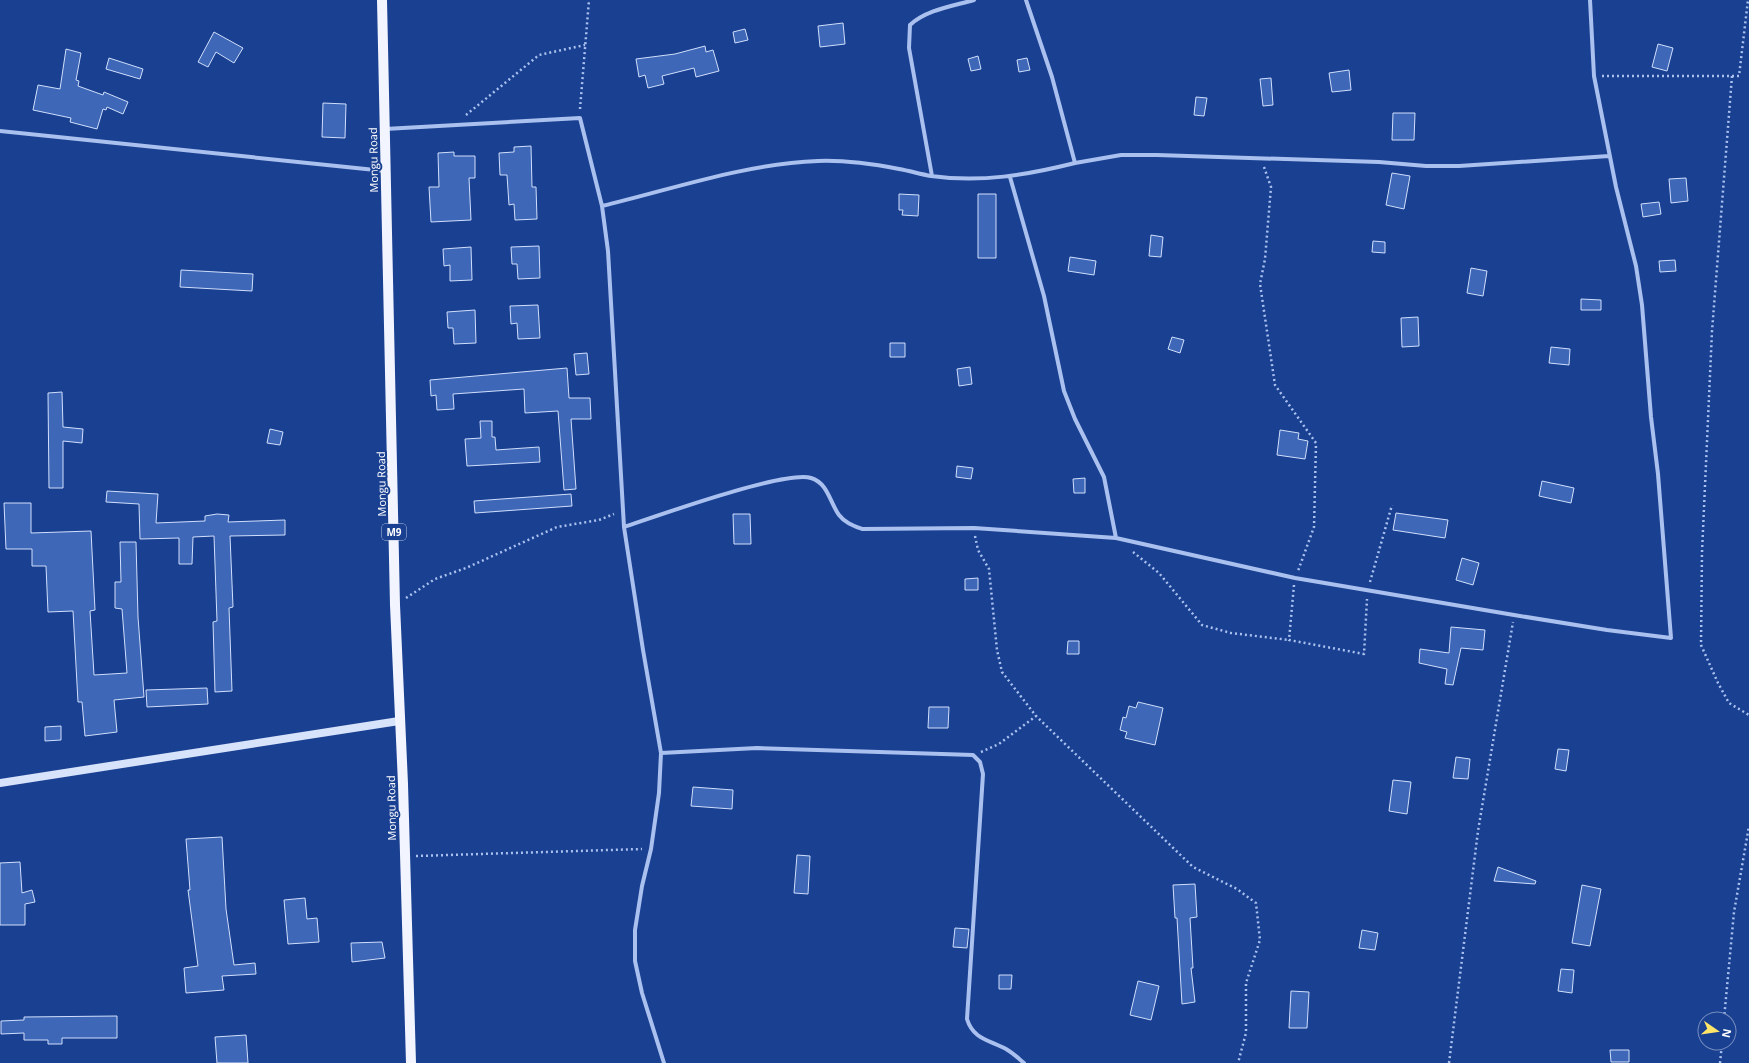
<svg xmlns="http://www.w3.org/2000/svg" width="1749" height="1063" font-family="'Open Sans',sans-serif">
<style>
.building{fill:#3e67b8;stroke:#d0dffb}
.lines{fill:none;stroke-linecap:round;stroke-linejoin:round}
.path{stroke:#aac1ef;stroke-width:2.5;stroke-dasharray:2 3;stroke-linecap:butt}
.street{stroke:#aac1ef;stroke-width:4}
.secondary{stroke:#d7e2fb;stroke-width:8}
.primary{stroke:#f2f5ff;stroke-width:10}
.labels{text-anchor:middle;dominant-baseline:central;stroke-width:4;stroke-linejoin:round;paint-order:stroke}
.shield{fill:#1a4092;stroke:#bac6de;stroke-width:1}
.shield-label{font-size:10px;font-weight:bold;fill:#fff}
.street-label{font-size:11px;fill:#fff;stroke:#1a4092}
</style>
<rect width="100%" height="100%" fill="#1a4092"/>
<path class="building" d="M843,23L845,44L820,47L818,26Z
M745,29L748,40L735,43L733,32Z
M214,32L243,48L234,63L216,52L208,67L198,62Z
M1658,44L1673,48L1667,71L1652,67Z
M705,46L706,52L713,50L719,71L696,77L694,68L662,76L664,84L648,88L645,75L639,77L636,59L675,54Z
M66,49L81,53L76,80L79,81L78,86L103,95L104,92L128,102L123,114L107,107L106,110L103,109L97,129L70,122L71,118L33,110L38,85L60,89Z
M978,56L981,69L971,71L968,59Z
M109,58L143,69L140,79L106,69Z
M1027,58L1030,70L1019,72L1017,60Z
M1349,70L1351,90L1332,92L1329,73Z
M1271,78L1273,105L1263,106L1260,79Z
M1196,97L1207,98L1204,116L1194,115Z
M323,103L346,104L345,138L322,137Z
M1393,113H1415L1414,140H1392Z
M531,146L532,187H536L537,219L515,220L514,204L509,205L507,175H500L499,153L514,152V147Z
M454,152V156H475V178H469L471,220L431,222L429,187H439L438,153Z
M1392,173L1410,176L1404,209L1386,205Z
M1686,178L1688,201L1671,203L1669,179Z
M899,194L919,195L918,216L902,215L903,210H899Z
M978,194H996V258H978Z
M1659,202L1661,214L1643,217L1641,204Z
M1151,235L1163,237L1161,257L1149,256Z
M1373,241L1385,242V253L1372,252Z
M539,246L540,278L518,279L517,264H512L511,247Z
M471,247L472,280L450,281V265L444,266L443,249Z
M1070,257L1096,261L1094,275L1068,271Z
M1675,260L1676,271L1660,272L1659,261Z
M1471,268L1487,271L1483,296L1467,293Z
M181,270L253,274L252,291L180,287Z
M1581,299L1601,300V310H1581Z
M538,305L540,338L518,339L517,323L511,324L510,306Z
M475,310L476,343L454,344L453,328H448L447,312Z
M1418,317L1419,346L1402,347L1401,318Z
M1172,337L1184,340L1180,353L1168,349Z
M890,343H905V357H890Z
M1551,347L1570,349L1569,365L1549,363Z
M587,353L589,374L576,375L574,354Z
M970,367L972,384L959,386L957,369Z
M567,368L569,398H590L591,419H571L576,489L564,490L558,411L525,413L524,389L453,394L454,409L437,410L436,395L431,396L430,380Z
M62,392L63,427L83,429L82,443L63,441V488H49L48,393Z
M480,421H492V437H495L496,450L539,447L540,462L467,466L465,439L481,438Z
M270,429L283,432L280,445L267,443Z
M1280,430L1299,433L1298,439L1308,441L1305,459L1277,455Z
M957,466L973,468L971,479L956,477Z
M1085,478V493H1074L1073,479Z
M1542,481L1574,488L1571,503L1539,496Z
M107,491L158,494L156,523L205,521V516L217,514L229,515L228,522L285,520V535L230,536L233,607L229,608L232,691L215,692L213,622L217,621L214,536L193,537L192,564H179V538L140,539L139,504L106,502Z
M571,494L572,506L475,513L474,501Z
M4,503H31V533L91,531L95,610L90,611L94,675L127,673L122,609L115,608V582H121L120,542H136L138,617L144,697L114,700L117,732L85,736L82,702H78L73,611L48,612L46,566H32V549H6Z
M1396,513L1448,520L1445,538L1393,530Z
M733,514H750L751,544H734Z
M1462,558L1479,563L1473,585L1456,580Z
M978,578V590H965V579Z
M1451,627L1485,630L1483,650L1461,648L1453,685L1445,684L1447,669L1419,663L1420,649L1449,653Z
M1068,641H1079V654H1067Z
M207,688L208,704L147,707L146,690Z
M1138,702L1163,708L1155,745L1125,738L1127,732L1120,730L1123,717L1126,718L1129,706L1136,708Z
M929,707H949L948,728H928Z
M61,726V740L45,741V727Z
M1558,749L1569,750L1566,771L1555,769Z
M1456,757L1470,759L1468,779L1453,778Z
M1393,780L1411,782L1407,814L1389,811Z
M693,787L733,790L732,809L691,806Z
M222,837L226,909L234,965L255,963L256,974L222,976L224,990L186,993L184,968L198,966L188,890H190L186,839Z
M797,855L810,856L808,894L794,893Z
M20,862L22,893L32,890L35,902L25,904V925H0V863Z
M1498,867L1536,881L1535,884L1494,881Z
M1195,884L1197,917L1190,918L1193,968H1191L1195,1002L1182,1004L1177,918H1175L1173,885Z
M1582,885L1601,889L1590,946L1572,943Z
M305,898L307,919L317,918L319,942L288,944L284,900Z
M955,928L969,929L967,948L953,947Z
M1362,930L1378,933L1375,950L1359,948Z
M382,942L385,958L352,962L351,943Z
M1561,969L1574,970L1572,993L1558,991Z
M999,975H1012L1011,989H999Z
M1138,981L1159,986L1151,1020L1130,1015Z
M1291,991L1309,992L1307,1028H1289Z
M117,1016V1038H62V1044H48V1040H24V1033L1,1034V1021L24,1020V1017Z
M246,1035L248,1063H217L215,1037Z
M1610,1050H1629V1062H1611Z"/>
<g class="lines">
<path class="path" d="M1602,76H1739L1748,0
M1732,76L1712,331L1702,552L1701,645L1718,683L1729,703L1749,715
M580,109L589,0
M466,115L539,55L585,45
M1264,167L1271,187L1265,259L1260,284L1275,385L1316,443L1314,527L1298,571
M975,536L978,550L989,569L997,650L1002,672L1036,716L1193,867L1237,889L1256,903L1260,940L1246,983V1033L1238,1063
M1133,552L1159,573L1202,625L1231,633L1289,640
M1370,582L1392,505
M1294,585L1289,640L1364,654L1367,599
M406,598L435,579L466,568L557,527L599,520L614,514
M981,752L999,744L1036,716
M416,856L642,849
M1724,1019L1734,912L1749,826
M1449,1063L1478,831L1513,622
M1720,1063L1722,1043"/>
<path class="street" d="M385,129L580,118L602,206L608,251L624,527L643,650L661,753L659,793L651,849L642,886L635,930V961L642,993L664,1063
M0,131L385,171
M1075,163L1121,155H1157L1379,162L1426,166H1459L1609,156
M932,176L909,48L910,25C926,10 953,6 974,0
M1010,177L1044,296L1064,391L1075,419L1104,477L1116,538
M602,206C673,189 744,164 818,161C844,160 873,164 899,169C910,171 920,174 931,176C981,183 1027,175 1075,163L1052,77L1026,0
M624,527C657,516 785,470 811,478C828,483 830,503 839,515C845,523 854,526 862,529L974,528L1116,538L1295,578L1514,615L1607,630L1671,638L1658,474L1651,417L1642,305L1636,266L1616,187L1594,76L1590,0
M661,753L757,748L973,755L980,762L983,774L967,1019C973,1039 989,1040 1006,1049C1013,1053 1018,1058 1024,1063"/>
<path class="secondary" d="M0,783L399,721"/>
<path class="primary" d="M382,0L395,605L403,784L411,1063"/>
</g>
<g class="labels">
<rect class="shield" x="382" y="524" width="24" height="16" rx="3"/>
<g class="shield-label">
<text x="394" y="532">M9</text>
</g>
<g class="street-label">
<text transform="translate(373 160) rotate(-91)">Mongu Road</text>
<text transform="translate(381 484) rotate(-91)">Mongu Road</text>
<text transform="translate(391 808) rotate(-91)">Mongu Road</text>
</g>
</g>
<g transform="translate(1717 1031) rotate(103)"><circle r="19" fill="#1a4092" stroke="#768cbe"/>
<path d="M0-3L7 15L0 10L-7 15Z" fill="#ffe568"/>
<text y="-6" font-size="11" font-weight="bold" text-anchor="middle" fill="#ffffff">N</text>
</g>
</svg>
